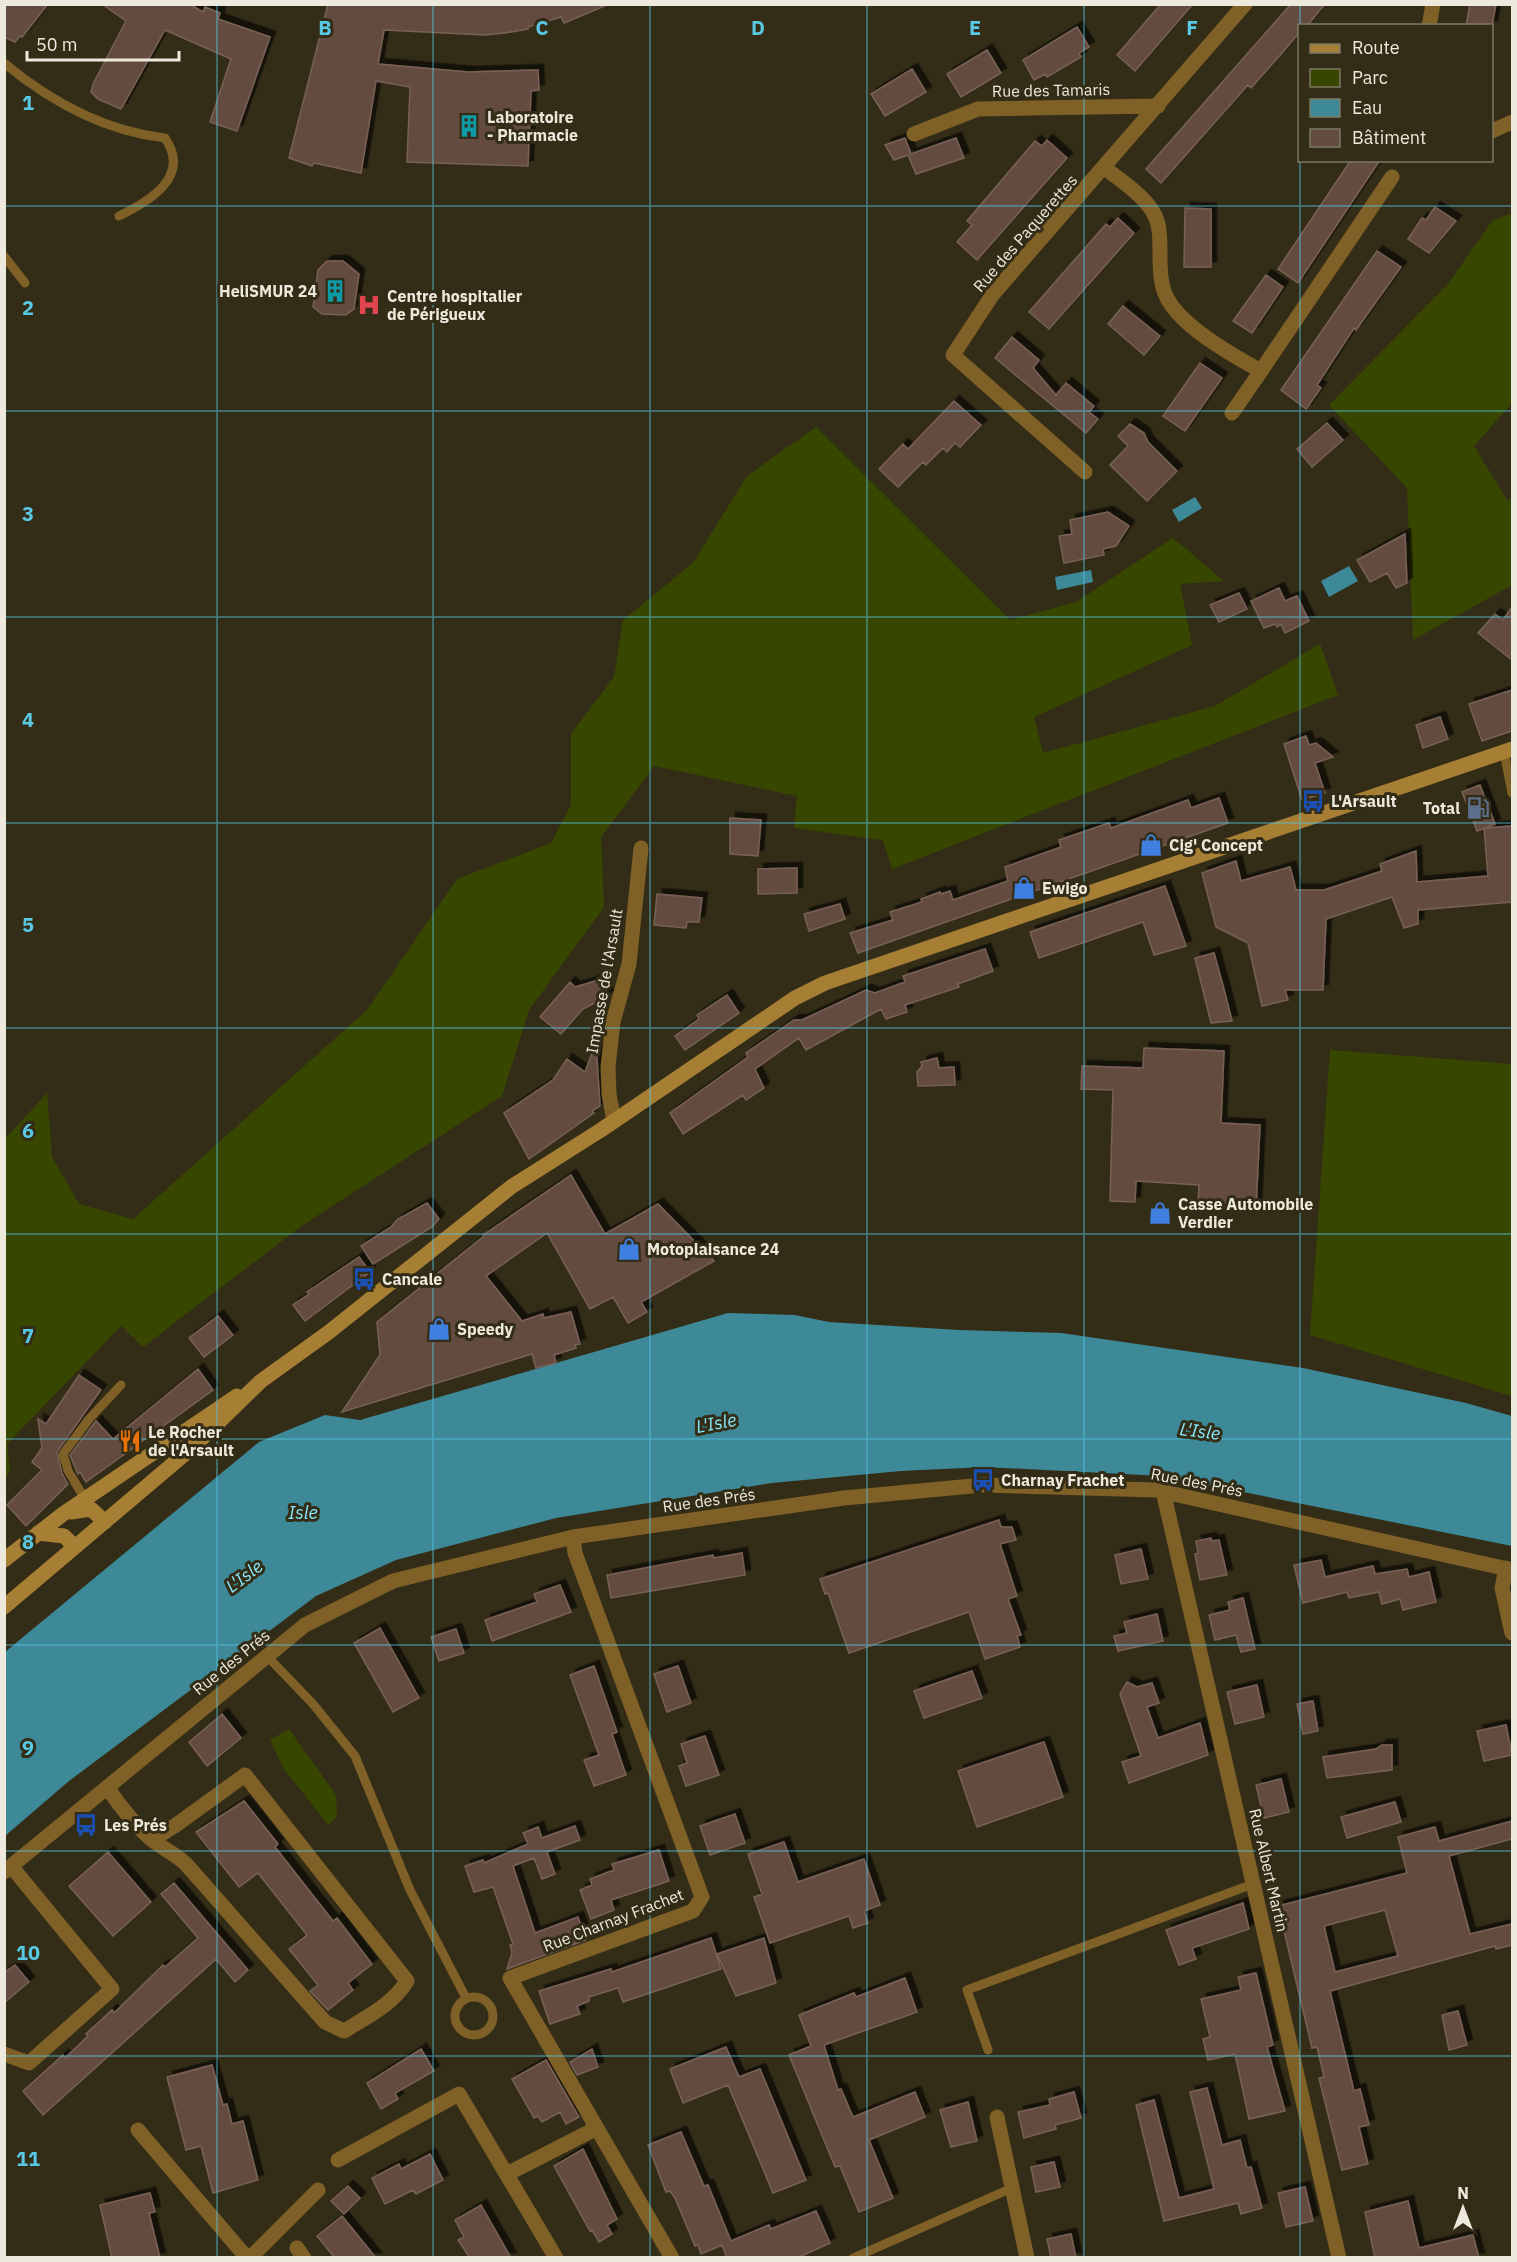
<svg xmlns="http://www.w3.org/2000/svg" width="1517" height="2262" font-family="'IBM Plex Sans',sans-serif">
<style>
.green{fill:#384700}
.water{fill:#3d8998}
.building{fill:#634b41;stroke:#796156;stroke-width:1.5;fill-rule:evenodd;filter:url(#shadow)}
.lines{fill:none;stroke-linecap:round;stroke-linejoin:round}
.lane{stroke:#7f6026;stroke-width:9}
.street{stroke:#7f6026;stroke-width:15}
.secondary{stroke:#a67e34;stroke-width:15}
.grid{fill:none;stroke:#58c8e4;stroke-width:1.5;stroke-opacity:0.55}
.labels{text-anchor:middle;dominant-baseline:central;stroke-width:6;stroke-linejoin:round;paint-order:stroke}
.street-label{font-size:16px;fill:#ede9dc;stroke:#332d17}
.poi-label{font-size:16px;font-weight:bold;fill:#ede9dc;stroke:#332d17;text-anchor:start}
.water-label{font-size:18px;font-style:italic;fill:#88e9fd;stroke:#332d17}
.grid-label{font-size:20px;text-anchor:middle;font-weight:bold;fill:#58c8e4;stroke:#332d17;stroke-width:6;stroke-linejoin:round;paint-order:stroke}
</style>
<defs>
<filter id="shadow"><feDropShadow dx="5.5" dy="-5.5" stdDeviation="0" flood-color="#0009"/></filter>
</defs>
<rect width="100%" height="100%" fill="#332d17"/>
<path class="green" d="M1512,213V403L1474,446L1507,500L1512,499V585L1413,640L1407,488L1329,405L1448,284L1492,221Z
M816,427L1010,620L1076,602L1173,538L1224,581L1180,584L1192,645L1034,717L1043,753L1215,706L1320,644L1338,695L892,869L883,840L794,828L797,796L654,766L601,837L604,907L529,1010L502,1096L300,1227L143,1347L121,1326L7,1444L10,1470L5,1481V1139L47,1093L52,1157L79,1204L133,1219L367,1010L457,879L551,843L571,805V734L614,677L623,620L693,563L747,476Z
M1330,1050L1512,1064V1396L1310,1335Z
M289,1729L336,1795L337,1817L328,1825L284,1769L270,1740Z"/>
<path class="water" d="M1195,497L1202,508L1179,522L1172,510Z
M1349,566L1358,581L1329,597L1321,581Z
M1091,570L1093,582L1057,590L1055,577Z
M728,1313L795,1315L829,1322L959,1330L1061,1333L1303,1368L1466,1403L1512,1416V1546L1163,1476L984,1467L901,1471L772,1483L556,1518L396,1560L316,1596L69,1781L5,1836V1652L259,1442L325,1415L360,1420Z"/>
<path class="building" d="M4,4H48L22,37L20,36L15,42L4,37Z
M102,4H189L203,12L205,7L220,13L218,19L270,37L237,131L210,122L231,59L165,30L121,109L98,99L91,92L93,84L126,21Z
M328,4H607V5L564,23L561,17L528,27V29L505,33L485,35L384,30L378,64L468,72L538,70L539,90L531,91L528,166L407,162L410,87L376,81L361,173L314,163L312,166L289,158Z
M1161,4H1193L1135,71L1117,55Z
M1291,4H1325L1307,26H1299V33L1282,53L1251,88L1248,85L1161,183L1146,169Z
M1470,4H1496L1492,26H1466Z
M1077,27L1089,47L1079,53L1081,57L1047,77L1045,74L1034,80L1023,60Z
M987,50L1001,73L961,97L947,74Z
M912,69L926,92L885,116L871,94Z
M905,138L911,154L956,138L964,158L916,174L908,155L894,160L885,145Z
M1047,140L1067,158L977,260L957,242L972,225L967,221L1035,141L1042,146Z
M1351,160H1380L1298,283L1278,269Z
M1435,207L1456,221L1429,253L1408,239L1422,218L1426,220Z
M1185,208L1211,209V267H1184Z
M1118,218L1134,233L1049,329L1029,312L1106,224L1110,227Z
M1377,251L1401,267L1356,330L1354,328L1317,385L1321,388L1306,409L1281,390Z
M327,261H343L359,274L354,309L346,315L322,314L313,307L318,270Z
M1266,275L1283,287L1252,333L1233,321Z
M1123,306L1160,336L1144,355L1108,324Z
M1012,337L1039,360L1033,368L1056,395L1066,383L1094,406L1089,412L1098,419L1086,433L995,358Z
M1200,363L1222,378L1185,431L1163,416Z
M954,401L981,425L960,447L955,443L947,452L943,448L926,465L923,462L898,487L879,469L903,444L908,449Z
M1327,423L1343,440L1312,467L1297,449Z
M1130,424L1144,433L1148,442L1177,471L1147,501L1110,465L1128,446L1118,436Z
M1108,512L1129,526L1116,546L1103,549L1104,555L1064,563L1059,536L1072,534L1070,520Z
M1405,534L1407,583L1396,588L1387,573L1370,582L1357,560Z
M1279,588L1285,601L1297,596L1309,621L1285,633L1281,624L1277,627L1275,624L1264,628L1251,601Z
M1239,593L1247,609L1219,622L1210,605Z
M1512,607V660L1478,633L1495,614L1503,620Z
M1512,690V731L1482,741L1469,704Z
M1440,717L1448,739L1423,748L1416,725Z
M1306,736L1309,745L1316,743L1333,757L1315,763L1325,793L1302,800L1284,744Z
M1480,785L1495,824L1477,831L1462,792Z
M1219,798L1228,823L858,953L850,933L893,920L890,912L922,902L921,899L940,892L941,894L950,891L953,900L1008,881L1005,867L1061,847L1059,840L1109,823L1111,828L1188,800L1191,808Z
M730,818L761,820L758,856L730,854Z
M1512,826V902L1418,910V924L1404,928L1392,897L1326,919L1323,990H1285L1288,1000L1262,1006L1248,943L1216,927L1202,873L1236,861L1241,881L1290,867L1296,890H1324L1382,871L1380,864L1416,851L1417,882L1488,876L1484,828Z
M797,868V893L758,894V869Z
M1165,886L1186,946L1154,955L1143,922L1039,958L1030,932Z
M657,894L702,898L699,922H687L686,928L654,925Z
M840,904L845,919L809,931L804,914Z
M985,949L993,971L958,984L959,987L905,1005L907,1012L886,1019L881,1009L806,1050L799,1038L755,1069L764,1088L746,1100L743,1095L683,1134L670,1113L748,1057L746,1053L794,1020H802L866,990L875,993L905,982L903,976Z
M1214,953L1225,993L1232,1021L1211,1023L1195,958Z
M599,980L608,996L583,1009L561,1034L540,1017L570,982L575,987Z
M727,995L739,1013L685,1050L675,1036L699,1019L697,1015Z
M596,1043L600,1106L592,1111L594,1113L529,1159L504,1113L553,1080L567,1059L585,1072Z
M1144,1048L1224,1051L1221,1123L1260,1125L1256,1209L1198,1205L1199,1185L1136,1181L1135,1202L1110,1201L1113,1090L1081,1089L1082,1066L1143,1068Z
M937,1058L939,1068L954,1067L955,1085L918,1086L917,1072L922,1066L921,1062Z
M571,1175L605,1234L658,1204L702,1249L705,1248L714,1261L641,1302L647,1312L628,1323L613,1297L590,1309L547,1233L486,1276L522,1321L543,1314L544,1318L571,1312L580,1344L575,1345L576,1348L554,1355L556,1363L536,1368L532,1354L342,1412L380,1355L377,1322L484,1236L483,1235Z
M427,1203L439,1219L432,1227L373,1264L361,1246L391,1227L398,1219Z
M359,1257L370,1272L305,1321L293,1305L309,1294L307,1292Z
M218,1316L233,1335L204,1357L189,1338Z
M198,1369L213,1390L86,1482L80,1472L78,1474L70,1455L96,1421L113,1439Z
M79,1375L101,1390L57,1452L62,1473L68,1484L26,1526L7,1505L42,1470L32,1462L42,1448L38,1419L46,1424Z
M999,1520L1001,1527H1012L1016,1540L1000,1544L1017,1596L1008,1599L1021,1635L1017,1636L1020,1647L985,1659L969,1612L849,1653L828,1593L825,1594L820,1579Z
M1211,1538L1212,1541L1219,1540L1227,1575L1200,1580L1195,1554L1198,1553L1196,1541Z
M1141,1549L1148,1579L1121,1584L1115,1555Z
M742,1553L745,1575L611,1598L607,1575L713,1555L714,1558Z
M1321,1560L1325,1577L1373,1566L1375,1574L1407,1569L1409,1577L1429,1572L1436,1602L1403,1610L1400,1599L1382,1604L1379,1592L1349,1598L1347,1592L1303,1603L1294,1565Z
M560,1585L571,1612L492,1641L485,1620L537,1602L534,1594Z
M1243,1598L1255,1649L1241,1652L1236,1635L1215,1640L1209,1615L1230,1610L1228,1602Z
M1157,1614L1163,1641L1118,1651L1114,1636L1127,1633L1124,1622Z
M380,1628L419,1698L393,1712L354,1643Z
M456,1629L464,1653L439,1661L431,1637Z
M594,1666L617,1732L612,1734L626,1775L594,1786L584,1760L599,1755L570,1675Z
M678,1666L691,1703L667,1712L654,1674Z
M972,1671L982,1698L924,1718L914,1691Z
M1127,1682L1137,1687L1152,1683L1159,1703L1147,1707L1158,1738L1200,1723L1208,1755L1129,1783L1122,1762L1141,1756L1120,1694Z
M1257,1685L1264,1717L1235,1724L1227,1692Z
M1313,1701L1318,1731L1303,1734L1297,1704Z
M222,1714L241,1738L207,1766L189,1742Z
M1506,1725L1512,1755L1484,1761L1477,1731Z
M705,1736L719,1775L686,1786L679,1766L687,1763L681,1744Z
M1044,1742L1063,1797L977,1827L958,1771Z
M1382,1745H1392V1770L1327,1778L1323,1757L1376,1749Z
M1281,1779L1289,1812L1264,1818L1256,1785Z
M244,1801L278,1844L275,1847L333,1921L337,1918L372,1964L348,1983L353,1990L328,2010L310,1991L318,1985L289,1949L307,1935L258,1873L239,1887L196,1832Z
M1395,1802L1401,1822L1347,1838L1341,1817Z
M735,1814L745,1843L710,1855L700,1826Z
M1512,1821V1839L1449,1856L1470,1934L1512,1924V1945L1496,1949L1495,1946L1330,1991L1354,2091L1360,2089L1369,2125L1359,2127L1368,2164L1342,2170L1319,2078L1324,2077L1317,2047L1312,2048L1278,1906L1407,1873L1398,1837L1435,1827L1439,1841ZM1385,1910L1398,1956L1335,1972L1324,1926Z
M575,1826L580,1840L547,1852L555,1874L542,1879L534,1858L513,1866L535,1933L578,1917L586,1940L507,1969L512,1953L510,1945L513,1944L493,1887L474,1892L465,1866L483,1860L484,1863L528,1844L523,1833L538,1827L542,1838Z
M784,1842L798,1882L864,1859L880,1905L864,1911L868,1923L853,1928L849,1916L770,1943L754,1897L762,1894L748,1854Z
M659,1850L669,1881L611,1900L614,1910L591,1919L580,1890L592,1885L590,1879L614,1870L612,1864Z
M108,1852L151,1902L113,1936L69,1886Z
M174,1883L248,1970L235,1982L216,1959L43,2115L23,2091L63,2055L65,2058L88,2036L86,2034L112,2010L114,2013L163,1965L165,1967L198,1938L161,1894Z
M1243,1903L1249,1929L1192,1948L1196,1959L1179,1965L1166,1930Z
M711,1938L721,1969L623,2002L618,1988L589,1997V2001L577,2006L580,2014L550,2024L539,1991L611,1969L612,1972Z
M764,1938L776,1983L736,1996L717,1954Z
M15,1965L29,1982L4,2003V1973Z
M1256,1973L1273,2045L1267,2047L1285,2111L1249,2119L1235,2054L1208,2060L1203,2039L1210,2037L1201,1999L1241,1990L1238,1977Z
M905,1978L917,2012L824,2045L838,2090L841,2089L853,2117L915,2092L925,2117L869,2140L893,2198L859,2212L840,2166L835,2167L789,2055L811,2046L799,2015L854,1993L856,1997Z
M1458,2011L1467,2045L1449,2050L1442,2015Z
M726,2047L739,2077L760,2069L806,2180L773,2193L728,2085L683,2103L670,2069Z
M421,2049L434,2071L395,2093L398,2099L381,2109L367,2083Z
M592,2049L598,2067L577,2075L570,2062Z
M546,2060L579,2117L566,2124L560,2112L542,2122L538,2116L534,2118L512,2079Z
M212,2065L223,2105L227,2104L232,2124L243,2121L258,2180L213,2193L201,2146L186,2150L167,2077Z
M1207,2088L1222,2145L1240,2140L1247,2168L1251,2167L1262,2208L1241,2214L1238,2203L1164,2221L1136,2105L1154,2100L1179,2198L1214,2189L1190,2092Z
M1074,2092L1081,2118L1055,2125L1056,2129L1024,2138L1018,2112L1050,2105L1049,2099Z
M968,2102L977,2141L951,2147L940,2110Z
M681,2132L704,2186L708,2185L731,2241L769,2225L771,2229L816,2211L830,2243L797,2258H727L722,2245L701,2254L698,2245L695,2246L675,2198L670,2191L666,2192L648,2145Z
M583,2149L617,2219L607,2225L612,2234L599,2242L592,2230L590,2231L554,2166Z
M430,2154L443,2180L416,2194L413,2190L385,2204L372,2178L399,2164L401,2169Z
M1054,2162L1060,2187L1036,2192L1031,2167Z
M348,2186L360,2198L344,2214L331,2201Z
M1305,2187L1313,2221L1286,2227L1278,2193Z
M150,2193L155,2212L149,2213L160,2258H112L100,2205Z
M1408,2201L1419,2248L1473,2235L1479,2258H1375L1365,2212Z
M481,2205L511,2258H470L458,2240L464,2237L455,2220Z
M342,2216L376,2258H335L317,2236Z
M1071,2234L1076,2258H1051L1047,2239Z"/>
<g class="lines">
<path class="lane" d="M4,63C51,102 104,131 165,138C192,177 148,202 119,216
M4,256L25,283
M1504,752L1512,793
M85,1499L68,1471L63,1454L89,1419L121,1385
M267,1656L313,1704L355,1756L410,1890L466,1998
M455 2016a19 19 0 1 1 38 0a19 19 0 1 1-38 0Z
M988,2050L967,1990L1253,1884
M853,2258L1012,2188"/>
<path class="street" d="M1429,26L1433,4
M1492,131L1512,122
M914,134L978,109L1158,106
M1105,168C1121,181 1142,194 1153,212C1167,234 1153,271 1167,298C1182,327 1232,355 1261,371L1392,177
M1232,413L1261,371
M1085,472L953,355L993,294L1245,4
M614,1121L609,1094L608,1067L613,1022L629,964L641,848
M1163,1491L1339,2258
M573,1537L575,1553L702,1897L693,1911L510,1978L672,2258
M1506,1568L1502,1588L1512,1633
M107,1787C119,1805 135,1825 151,1839C162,1848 175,1854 186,1864L325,2022L344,2031C367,2017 393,2004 407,1981L245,1775L176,1825L152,1840
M4,1872L305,1625L393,1581L573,1537L844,1498L983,1485L1156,1490L1512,1570
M4,2054L29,2063L112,1989L11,1866
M997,2117L1027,2258
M138,2130L247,2258
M338,2160L459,2094L556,2258
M507,2174L597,2128
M297,2248L304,2258
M250,2258L318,2190"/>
<path class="secondary" d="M71,1512L91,1509L105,1522
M38,1533L64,1536L75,1547
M4,1560L63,1514L237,1396
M4,1607L193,1447L261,1381L329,1332L511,1187L601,1130L795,998L825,983L1512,749"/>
</g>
<path class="grid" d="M217,4V2258M433,4V2258M650,4V2258M867,4V2258M1084,4V2258M1300,4V26M1300,160V2258M4,206H1512M4,411H1512M4,617H1512M4,823H1512M4,1028H1512M4,1234H1512M4,1439H1512M4,1645H1512M4,1851H1512M4,2056H1512"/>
<defs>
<g id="building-bare" transform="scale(1.8)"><path d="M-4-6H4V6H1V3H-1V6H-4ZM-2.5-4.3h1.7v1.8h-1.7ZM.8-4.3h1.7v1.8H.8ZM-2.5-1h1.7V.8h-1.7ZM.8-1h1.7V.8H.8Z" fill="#0f9aa8" stroke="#332d17" stroke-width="2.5" paint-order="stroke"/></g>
<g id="hospital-bare" transform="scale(1.8)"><path d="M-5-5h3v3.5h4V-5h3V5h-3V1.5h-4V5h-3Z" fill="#e0444e" stroke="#332d17" stroke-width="2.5" paint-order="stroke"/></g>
<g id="bus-bare" transform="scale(1.8)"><path d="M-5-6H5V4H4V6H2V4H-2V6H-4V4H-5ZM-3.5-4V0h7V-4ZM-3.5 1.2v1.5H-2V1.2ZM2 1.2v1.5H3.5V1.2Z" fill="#1a4fb4" stroke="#332d17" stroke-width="2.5" paint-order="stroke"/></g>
<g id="fuel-bare" transform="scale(1.8)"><path d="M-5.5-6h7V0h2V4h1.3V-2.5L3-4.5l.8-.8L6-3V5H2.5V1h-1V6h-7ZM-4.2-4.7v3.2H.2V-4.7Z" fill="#5c6f8a" stroke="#332d17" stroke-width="2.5" paint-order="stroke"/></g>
<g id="shop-bare" transform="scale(1.8)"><path d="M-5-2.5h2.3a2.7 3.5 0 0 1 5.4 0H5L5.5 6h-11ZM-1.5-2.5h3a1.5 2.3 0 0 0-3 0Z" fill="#3f7fe0" stroke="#332d17" stroke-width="2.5" paint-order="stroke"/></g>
<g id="restaurant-bare" transform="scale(1.8)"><path d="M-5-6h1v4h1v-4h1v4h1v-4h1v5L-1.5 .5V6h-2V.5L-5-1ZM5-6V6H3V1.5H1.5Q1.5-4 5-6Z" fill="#e8710a" stroke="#332d17" stroke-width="2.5" paint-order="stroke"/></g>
</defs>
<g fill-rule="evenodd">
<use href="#building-bare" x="469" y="126"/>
<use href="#building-bare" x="335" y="291"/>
<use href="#hospital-bare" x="369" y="305"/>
<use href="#bus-bare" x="1313" y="801"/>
<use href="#fuel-bare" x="1478" y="808"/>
<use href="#shop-bare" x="1151" y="845"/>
<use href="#shop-bare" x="1024" y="888"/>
<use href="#shop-bare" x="1160" y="1213"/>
<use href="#shop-bare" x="629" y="1249"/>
<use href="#bus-bare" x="364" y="1279"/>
<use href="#shop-bare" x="439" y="1329"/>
<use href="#restaurant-bare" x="130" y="1441"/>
<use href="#bus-bare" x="983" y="1480"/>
<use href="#bus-bare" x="86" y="1825"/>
</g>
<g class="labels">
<g class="street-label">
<text transform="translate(1051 90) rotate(-1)">Rue des Tamaris</text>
<text transform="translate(1025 233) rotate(-49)">Rue des Paquerettes</text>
<text transform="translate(604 981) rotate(-80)">Impasse de l'Arsault</text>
<text transform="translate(1197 1482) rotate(11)">Rue des Prés</text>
<text transform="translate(709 1500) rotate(-8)">Rue des Prés</text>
<text transform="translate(231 1662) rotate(-39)">Rue des Prés</text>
<text transform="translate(1269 1870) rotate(77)">Rue Albert Martin</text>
<text transform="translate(613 1920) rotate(-21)">Rue Charnay Frachet</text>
</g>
<g class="poi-label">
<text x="487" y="117">Laboratoire<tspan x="487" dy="18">- Pharmacie</tspan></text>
<text x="317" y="291" text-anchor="end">HeliSMUR 24</text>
<text x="387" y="296">Centre hospitalier<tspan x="387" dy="18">de Périgueux</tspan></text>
<text x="1331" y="801">L'Arsault</text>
<text x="1460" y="808" text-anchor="end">Total</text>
<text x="1169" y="845">Cig' Concept</text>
<text x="1042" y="888">Ewigo</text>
<text x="1178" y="1204">Casse Automobile<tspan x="1178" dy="18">Verdier</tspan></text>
<text x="647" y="1249">Motoplaisance 24</text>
<text x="382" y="1279">Cancale</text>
<text x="457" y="1329">Speedy</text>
<text x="148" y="1432">Le Rocher<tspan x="148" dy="18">de l'Arsault</tspan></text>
<text x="1001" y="1480">Charnay Frachet</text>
<text x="104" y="1825">Les Prés</text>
</g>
<g class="water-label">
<text transform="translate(716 1423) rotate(-11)">L'Isle</text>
<text transform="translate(1200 1431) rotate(7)">L'Isle</text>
<text x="303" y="1512">Isle</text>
<text transform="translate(244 1576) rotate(-37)">L'Isle</text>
</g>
</g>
<g class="grid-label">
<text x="325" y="35">B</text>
<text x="542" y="35">C</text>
<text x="758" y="35">D</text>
<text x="975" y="35">E</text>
<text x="1192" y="35">F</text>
<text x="28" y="110">1</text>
<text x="28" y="315">2</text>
<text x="28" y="521">3</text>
<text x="28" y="727">4</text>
<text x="28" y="932">5</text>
<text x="28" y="1138">6</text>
<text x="28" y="1343">7</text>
<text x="28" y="1549">8</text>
<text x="28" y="1755">9</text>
<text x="28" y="1960">10</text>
<text x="28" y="2166">11</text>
</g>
<rect width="1517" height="2262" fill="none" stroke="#ede9dc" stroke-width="12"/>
<rect x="1298" y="24" width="195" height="138" fill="#332d17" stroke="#7d7866" stroke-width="1.5"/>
<rect x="1310" y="44" width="30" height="9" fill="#a67e34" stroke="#7d7866" stroke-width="1.5"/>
<text x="1352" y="54" font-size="18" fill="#ede9dc">Route</text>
<rect x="1310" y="69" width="30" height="18" fill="#384700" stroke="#7d7866" stroke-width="1.5"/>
<text x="1352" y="84" font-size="18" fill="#ede9dc">Parc</text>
<rect x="1310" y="99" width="30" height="18" fill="#3d8998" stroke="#7d7866" stroke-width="1.5"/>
<text x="1352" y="114" font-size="18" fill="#ede9dc">Eau</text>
<rect x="1310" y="129" width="30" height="18" fill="#634b41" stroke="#7d7866" stroke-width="1.5"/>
<text x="1352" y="144" font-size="18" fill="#ede9dc">Bâtiment</text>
<g transform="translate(1463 2208)" stroke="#332d17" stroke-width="4.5" paint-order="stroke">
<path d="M0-4.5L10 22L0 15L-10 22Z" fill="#ede9dc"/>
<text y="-9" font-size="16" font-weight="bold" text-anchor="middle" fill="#ede9dc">N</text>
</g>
<path d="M27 51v9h152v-9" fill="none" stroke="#ede9dc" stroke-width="3"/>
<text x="36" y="51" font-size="18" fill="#ede9dc" stroke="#332d17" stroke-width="4.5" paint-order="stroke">50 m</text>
</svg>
